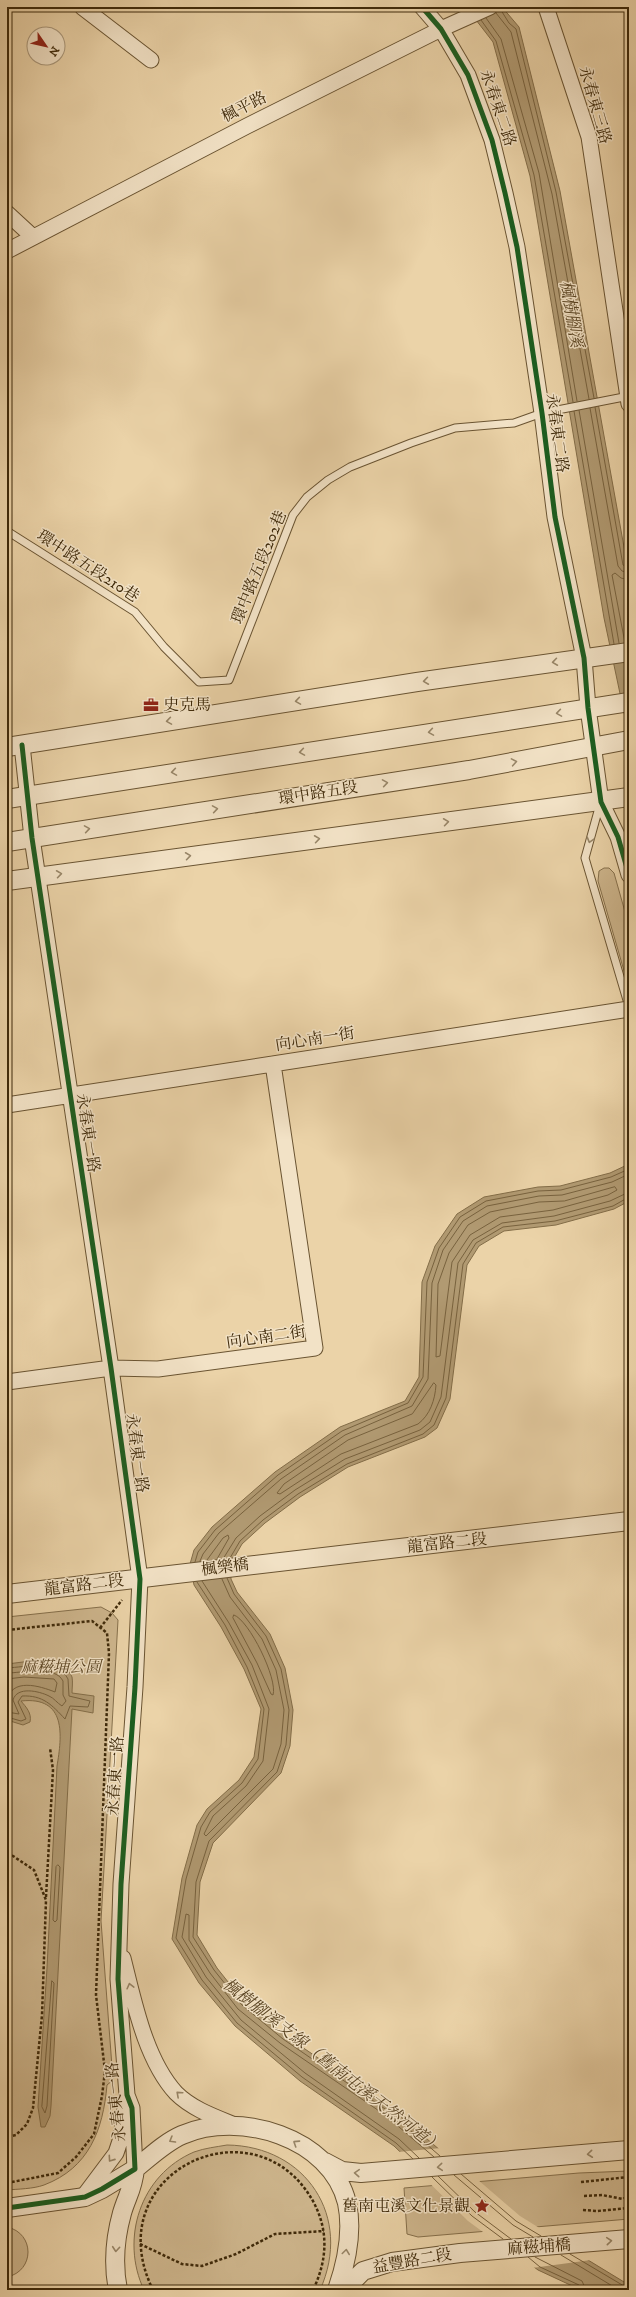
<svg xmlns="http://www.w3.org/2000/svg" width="636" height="2297" font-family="'IM FELL DW Pica','Noto Serif TC',serif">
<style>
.green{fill:#ceb68d;stroke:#86704c}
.water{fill:#b19a72;stroke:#836d48}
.pier{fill:#ebd3a8}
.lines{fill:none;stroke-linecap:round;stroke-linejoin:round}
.shore{stroke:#78623e;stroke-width:1}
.service-casing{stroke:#6a5432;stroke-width:9}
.minor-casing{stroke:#6a5432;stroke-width:17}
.tertiary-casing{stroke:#6a5432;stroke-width:20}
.path{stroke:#3f2a0a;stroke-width:2.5;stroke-dasharray:3 2;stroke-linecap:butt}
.service{stroke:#f2e2c6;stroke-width:7}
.minor{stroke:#f2e2c6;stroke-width:15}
.tertiary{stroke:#f2e2c6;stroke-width:18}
.cycleway-casing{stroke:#f2e2c6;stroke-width:8}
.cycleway{stroke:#1b5e20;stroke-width:5}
.oneway{stroke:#988668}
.labels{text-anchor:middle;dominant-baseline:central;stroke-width:3;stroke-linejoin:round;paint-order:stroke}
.street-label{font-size:16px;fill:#3f2a0a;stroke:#f2e2c6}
.poi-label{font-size:16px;fill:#3f2a0a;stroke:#f2e2c6;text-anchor:start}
.park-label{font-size:16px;font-style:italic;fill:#5c4624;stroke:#f2e2c6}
.water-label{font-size:17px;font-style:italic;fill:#5c4624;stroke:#f2e2c6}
</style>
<rect width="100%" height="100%" fill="#ebd3a8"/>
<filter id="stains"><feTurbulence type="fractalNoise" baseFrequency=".005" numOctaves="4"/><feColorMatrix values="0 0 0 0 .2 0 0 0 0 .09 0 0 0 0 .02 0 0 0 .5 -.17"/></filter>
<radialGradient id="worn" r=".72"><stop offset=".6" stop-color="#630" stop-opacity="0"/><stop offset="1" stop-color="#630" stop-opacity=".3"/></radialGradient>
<path class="green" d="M604,868H609L614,873L629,926V988L598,881L599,871Z
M101,1607L112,1613L118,1620L101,1921L113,2080L107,2085C103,2130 89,2168 44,2185C33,2189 18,2189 7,2190V1617Z
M227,2145C306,2146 353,2217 320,2290H144C120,2239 140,2175 194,2152C205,2148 216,2147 227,2145Z
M629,2171V2219L418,2237L407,2234L404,2188L579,2173Z
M7,2227C35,2233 35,2271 7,2277Z"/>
<path class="water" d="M466,7H502L519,27L560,191L629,575V736L604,618L530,176L493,42Z
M629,1164V1201L614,1209L556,1225L504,1231L479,1246L467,1265L450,1399L437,1428L425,1437L348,1467L300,1497L265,1523L242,1544L231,1563V1579L237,1592L270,1634L285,1668L293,1710L290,1746L281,1773L213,1843L200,1882L197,1935L217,1968L244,2002L286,2036L391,2108L519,2218L629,2285V2290H581L538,2270L470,2219L394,2146L300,2081L235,2026L199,1983L172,1939L182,1878L197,1825L207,1809L239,1780L254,1757L261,1709L244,1669L221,1627L194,1585L190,1564L194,1550L212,1527L275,1472L340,1427L405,1401L419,1377L422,1282L435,1246L457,1214L484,1197L538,1187L560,1186L610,1173Z
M23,1662C38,1662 65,1659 72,1677C73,1682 72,1688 72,1693L94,1696L93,1713L72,1709L51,2106L50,2116L45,2127H41L38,2107L47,1968L57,1766C62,1736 67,1696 21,1701C26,1707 32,1713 30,1722L23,1725L7,1720V1664Z"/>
<path class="pier" d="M441,2148L520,2216L591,2260L532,2268L468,2221L398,2152Z"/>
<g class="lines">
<path class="shore" d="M499,7L509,23L516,29L556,192L594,398
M496,13L511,32L552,194L589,399
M486,18L501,39L539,173L577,401
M481,20L496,41L534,175L573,402
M595,407L623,565L629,568
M590,408L618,566L622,571L629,573
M579,410L619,643
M574,411L614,644
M625,643L612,575L615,573L621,578L629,580
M615,1187L617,1190L608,1195L553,1210L500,1217L470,1235L452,1262L440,1356L436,1357L438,1284L449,1253L468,1225L490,1212L539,1202L564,1201Z
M434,1383L436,1385C435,1400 430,1415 418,1424L341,1454L280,1494L277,1493L284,1484L348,1440L412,1414Z
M230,1558L240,1541L263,1520L298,1494L347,1464L423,1434L434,1425L446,1398L463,1264L476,1243L503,1227L555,1221L613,1206L629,1197
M223,1559L236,1538L260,1516L295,1490L345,1459L420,1430L430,1422L441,1397L458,1263L473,1240L502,1223L554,1216L610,1201L629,1192
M207,1560L223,1538L228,1535L229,1538L217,1559
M200,1561L203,1554L219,1533L281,1479L345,1435L412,1406L428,1379L432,1283L443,1250L463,1221L487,1206L539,1196L562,1195L612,1182L629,1174
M195,1562L198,1552L215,1530L278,1475L342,1431L408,1403L423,1377L427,1282L439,1248L460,1217L486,1201L538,1191L561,1190L611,1177L629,1169
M227,1578L234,1594L266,1636L281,1669L289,1710L286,1745L277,1772L209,1841L196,1882L193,1937L214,1970L242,2005L283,2039L388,2111L440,2156
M202,1581L229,1623L252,1665L269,1709L263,1761L246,1786L213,1816L204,1834L206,1836L273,1769L281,1744L284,1710L276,1670L262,1639L230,1597L222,1579
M197,1582L225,1625L247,1667L264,1709L258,1759L242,1783L210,1812L201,1827L186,1879L176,1938L202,1980L237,2023L302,2077L396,2143L413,2159
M234,1615C249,1620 278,1679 273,1695L271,1694L257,1663L233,1618Z
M7,1668C26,1667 58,1659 68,1679L69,1696L90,1701L88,1707L70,1706L65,1719C52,1705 43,1695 22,1696L18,1702L26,1719L21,1721L7,1717
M7,1673C22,1673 55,1665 63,1681V1695L66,1701L62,1706C57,1703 54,1698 49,1696C39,1691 17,1686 13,1700L19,1714L7,1712
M7,1679L24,1677L54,1679L57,1683L55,1692C40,1686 11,1677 7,1701
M58,1865L60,1867L57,1920L55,1922L53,1920L56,1867Z
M52,1981L54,1983L47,2106L45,2113L42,2107Z
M419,2158L399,2139L305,2073L241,2020L206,1977L182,1937L186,1914L189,1915V1940L210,1973L238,2009L280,2043L385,2115L434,2157
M461,2174L516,2221L541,2236
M454,2175L513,2225L533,2237
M438,2176L475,2212L511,2239
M432,2177L472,2216L503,2239
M570,2254L629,2289
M561,2255L619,2290
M528,2257L540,2267L579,2285L581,2290
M535,2257L582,2281L586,2290"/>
<g class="service-casing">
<path id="service" d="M7,531L135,612L164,647L199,682L229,680L293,515L307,497L328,480L350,467L411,443L455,428L514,423L542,413L629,396
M600,804L585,858L629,1007"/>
</g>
<g class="minor-casing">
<path id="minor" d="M82,7L151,60
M422,7L441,29L468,75L492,140L505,193L517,247L542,413L555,517L584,658L588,708L601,802L618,837L629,875
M546,7L589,137L629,404
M7,213L33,237
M7,251L247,126L441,29L490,7
M22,745L32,838L111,1368L140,1579L135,1687L121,1884L118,1979L127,2095L132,2108L135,2169
M7,1105L629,1009
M7,1382L111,1368L158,1369L315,1348L273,1064
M123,1958C134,2001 145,2059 176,2093C192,2109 215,2117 235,2125
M83,2197L116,2153L121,2138L125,2108"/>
</g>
<g class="tertiary-casing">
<path id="tertiary" d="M7,747L417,682L629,652
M7,799L629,702
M7,842L469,770L629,740
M7,881L629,797
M7,1594L629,1521
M325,2162L342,2171L361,2173L629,2150
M7,2208L85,2197L102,2189L135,2169
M118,2290C113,2265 115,2238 122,2213C127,2196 133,2189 135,2169C150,2157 164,2143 182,2135C239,2110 331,2137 347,2203C353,2231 346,2264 337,2290
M344,2290L363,2271L392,2262L460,2253L629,2239"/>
</g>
<path class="path" d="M100,1628L122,1600
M7,1630L92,1621L107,1633L109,1653L96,1995L105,2071L102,2096L94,2134L76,2157L58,2173L7,2183
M7,1855L13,1856L34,1870L46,1900L42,2015L33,2108L27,2124L16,2135L7,2137
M46,1897L53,1770L50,1748
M581,2182L629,2177
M584,2196L602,2195L623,2199L629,2195
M583,2210L597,2211L629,2208
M140,2244L182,2264L202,2266L236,2254L275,2234L324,2231
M153,2290C95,2172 257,2097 314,2203C329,2232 327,2261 313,2290"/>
<use href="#service" class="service"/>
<use href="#minor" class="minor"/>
<use href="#tertiary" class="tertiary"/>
<g class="cycleway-casing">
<path id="cycleway" d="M422,7L441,29L468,75L492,140L505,193L517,247L542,413L555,517L584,658L588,708L601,802L618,837L629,875
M7,2208L85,2197L102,2189L135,2169L132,2108L127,2095L118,1979L121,1884L135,1687L140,1579L111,1368L32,838L22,745"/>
</g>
<use href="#cycleway" class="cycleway"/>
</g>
<defs><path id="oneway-chevron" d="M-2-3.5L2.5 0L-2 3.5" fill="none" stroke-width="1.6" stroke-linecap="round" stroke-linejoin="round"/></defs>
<g class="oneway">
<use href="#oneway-chevron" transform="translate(555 662) rotate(172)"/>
<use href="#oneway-chevron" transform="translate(426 681) rotate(172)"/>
<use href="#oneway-chevron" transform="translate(298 701) rotate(171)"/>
<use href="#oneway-chevron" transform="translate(559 713) rotate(171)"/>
<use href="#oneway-chevron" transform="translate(169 721) rotate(171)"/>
<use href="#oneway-chevron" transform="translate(431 732) rotate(171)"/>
<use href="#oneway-chevron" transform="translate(302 752) rotate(171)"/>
<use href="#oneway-chevron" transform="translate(514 762) rotate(-10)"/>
<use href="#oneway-chevron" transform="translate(174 772) rotate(171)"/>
<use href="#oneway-chevron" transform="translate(385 783) rotate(-9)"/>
<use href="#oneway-chevron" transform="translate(215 809) rotate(-9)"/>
<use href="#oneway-chevron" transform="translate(446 822) rotate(-8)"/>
<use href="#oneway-chevron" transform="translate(87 829) rotate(-9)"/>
<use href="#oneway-chevron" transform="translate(317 839) rotate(-8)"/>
<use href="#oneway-chevron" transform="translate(590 840) rotate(106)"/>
<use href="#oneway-chevron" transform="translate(188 856) rotate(-8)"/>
<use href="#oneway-chevron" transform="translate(59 874) rotate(-8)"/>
<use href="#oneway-chevron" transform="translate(130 1986) rotate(-104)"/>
<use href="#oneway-chevron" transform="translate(179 2094) rotate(-138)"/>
<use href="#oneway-chevron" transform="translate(172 2140) rotate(150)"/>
<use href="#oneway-chevron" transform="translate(296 2143) rotate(-147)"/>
<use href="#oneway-chevron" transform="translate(590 2154) rotate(174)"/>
<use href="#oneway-chevron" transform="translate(111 2159) rotate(125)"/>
<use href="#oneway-chevron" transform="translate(440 2167) rotate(175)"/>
<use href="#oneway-chevron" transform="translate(357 2173) rotate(-176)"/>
<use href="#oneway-chevron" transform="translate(609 2241) rotate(-5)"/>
<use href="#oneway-chevron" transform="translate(116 2249) rotate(95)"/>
<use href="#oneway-chevron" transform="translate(346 2252) rotate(-82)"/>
</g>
<defs>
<g id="office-bare" transform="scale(1.2)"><path d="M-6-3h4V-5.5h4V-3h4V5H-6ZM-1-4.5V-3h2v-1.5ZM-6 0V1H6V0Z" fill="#8f2418" stroke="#f2e2c6" stroke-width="2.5" paint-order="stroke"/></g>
<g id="sight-bare" transform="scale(1.2)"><path d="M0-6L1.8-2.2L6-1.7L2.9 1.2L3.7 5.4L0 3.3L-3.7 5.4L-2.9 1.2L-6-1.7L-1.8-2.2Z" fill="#8f2418" stroke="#f2e2c6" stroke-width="2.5" paint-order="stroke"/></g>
</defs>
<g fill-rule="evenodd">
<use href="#office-bare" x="151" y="705"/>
<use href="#sight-bare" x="482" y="2206"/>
</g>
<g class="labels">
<g class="street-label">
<text transform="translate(595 105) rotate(74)">永春東三路</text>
<text transform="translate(244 107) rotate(-27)">楓平路</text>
<text transform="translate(498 108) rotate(71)">永春東二路</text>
<text transform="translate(557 433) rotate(82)">永春東二路</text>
<text transform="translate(88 566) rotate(33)">環中路五段210巷</text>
<text transform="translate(259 567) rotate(-68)">環中路五段202巷</text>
<text transform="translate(318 793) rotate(-9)">環中路五段</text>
<text transform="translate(315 1039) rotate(-9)">向心南一街</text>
<text transform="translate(88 1133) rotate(81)">永春東一路</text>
<text transform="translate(266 1337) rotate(-8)">向心南二街</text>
<text transform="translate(137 1453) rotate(82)">永春東一路</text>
<text transform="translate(447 1543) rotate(-6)">龍富路二段</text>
<text transform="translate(225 1567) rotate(-7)">楓樂橋</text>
<text transform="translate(84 1585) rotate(-7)">龍富路二段</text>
<text transform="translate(115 1776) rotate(-86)">永春東一路</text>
<text transform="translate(116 2102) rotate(-96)">永春東一路</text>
<text transform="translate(539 2247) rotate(-4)">麻糍埔橋</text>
<text transform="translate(412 2261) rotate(-10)">益豐路二段</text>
</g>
<g class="poi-label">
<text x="163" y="705">史克馬</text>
<text x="470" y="2206" text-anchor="end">舊南屯溪文化景觀</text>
</g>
<g class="park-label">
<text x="61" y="1667">麻糍埔公園</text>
</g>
<g class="water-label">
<text transform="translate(571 314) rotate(80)">楓樹腳溪</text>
<text transform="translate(332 2066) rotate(38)">楓樹腳溪支線（舊南屯溪天然河道）</text>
</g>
</g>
<rect width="636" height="2297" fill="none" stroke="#ebd3a8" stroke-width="24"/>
<rect x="8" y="8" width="620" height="2281" fill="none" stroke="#3f2a0a" stroke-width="2"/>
<rect x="12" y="12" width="612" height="2273" fill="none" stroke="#3f2a0a"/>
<g transform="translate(46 46) rotate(124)"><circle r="19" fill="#f2e2c6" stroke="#aa987b"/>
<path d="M0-3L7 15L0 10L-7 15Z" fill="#8f2418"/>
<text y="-6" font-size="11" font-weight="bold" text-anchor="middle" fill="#3f2a0a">N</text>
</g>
<rect width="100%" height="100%" filter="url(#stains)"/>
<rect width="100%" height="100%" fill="url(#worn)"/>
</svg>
